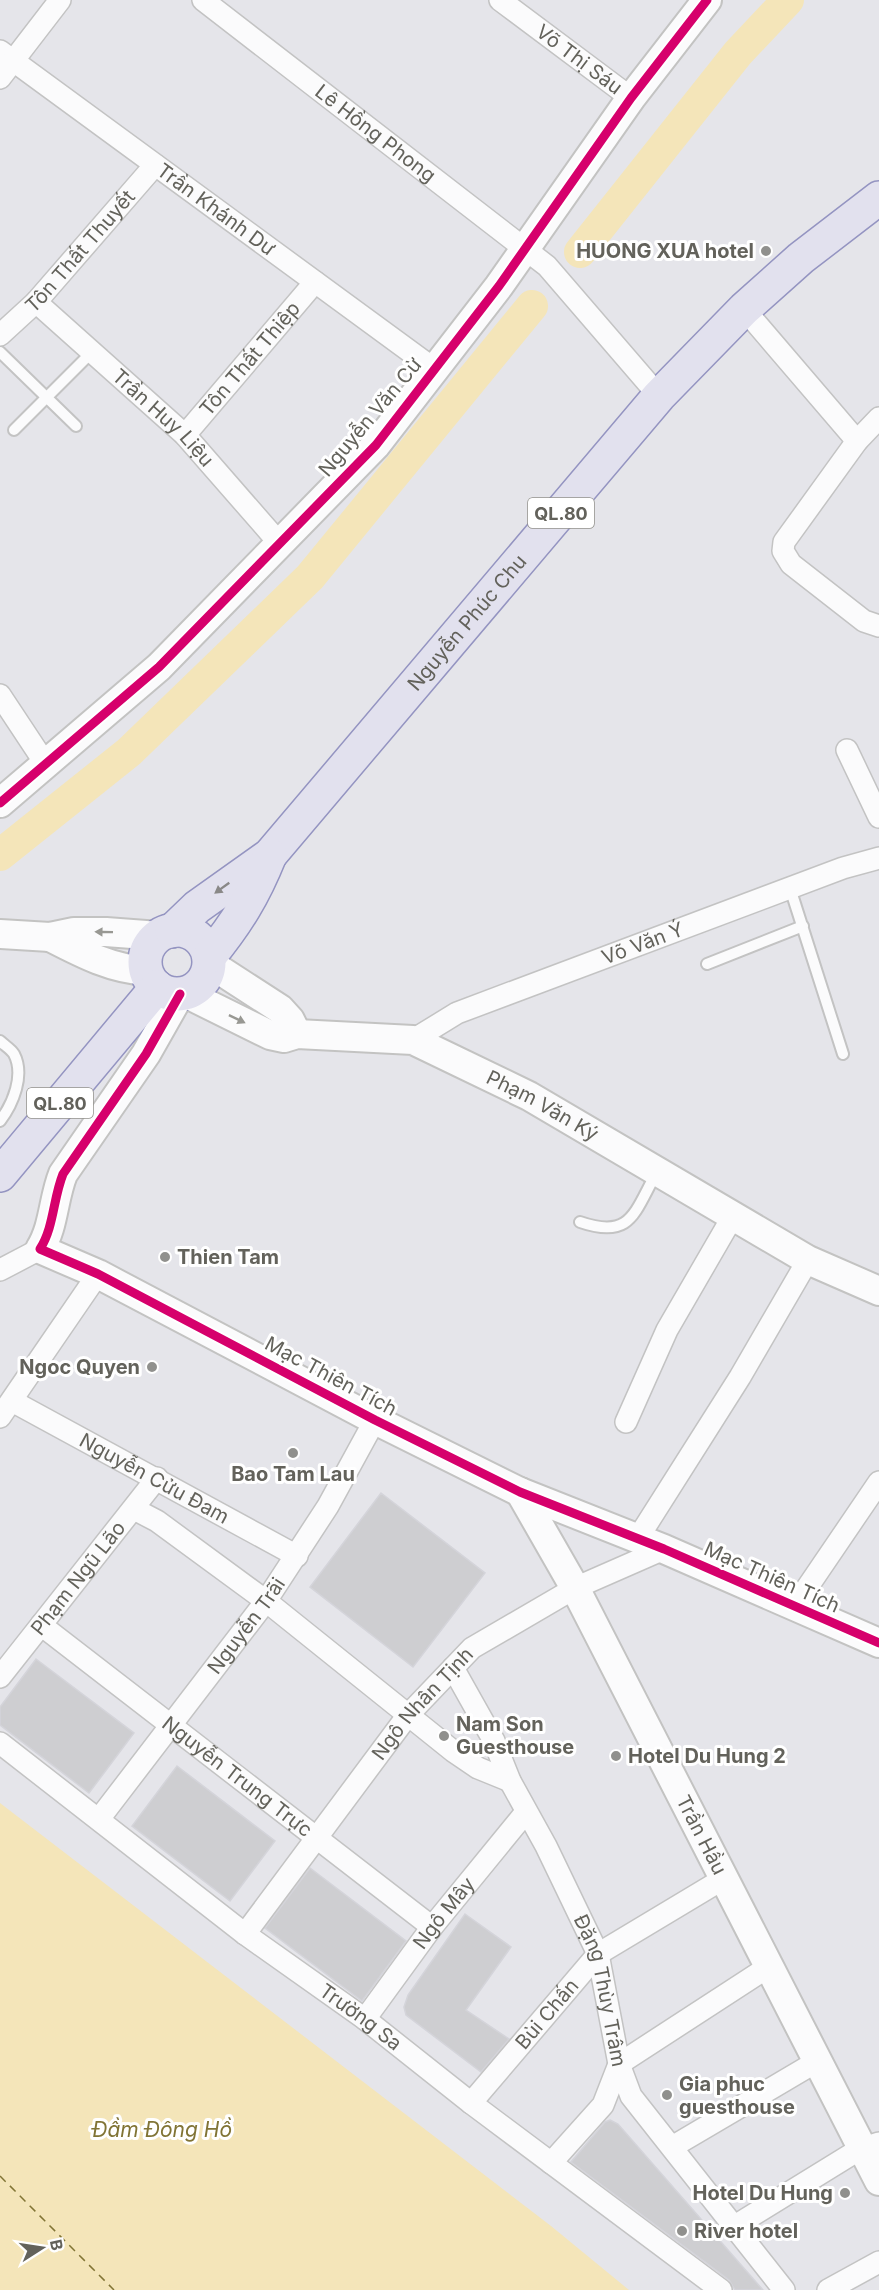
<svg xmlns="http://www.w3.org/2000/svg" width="879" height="2290" font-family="Inter,sans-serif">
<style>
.water{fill:#f4e5b9}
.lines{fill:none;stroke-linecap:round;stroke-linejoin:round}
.river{stroke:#f4e5b9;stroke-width:32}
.ferry{stroke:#817435;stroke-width:1.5;stroke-dasharray:8 6;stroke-linecap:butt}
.building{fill:#ceced1;stroke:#d4d4da;stroke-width:1.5}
.lane-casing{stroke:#c3c3c3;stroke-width:14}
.street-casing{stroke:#c3c3c3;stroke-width:24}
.secondary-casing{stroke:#c3c3c2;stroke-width:32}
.highway-casing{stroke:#9494c1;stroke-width:36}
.lane{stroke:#fbfbfc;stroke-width:10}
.street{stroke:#fbfbfc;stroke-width:21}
.secondary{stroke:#fbfbfc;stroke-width:28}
.highway{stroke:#e2e1ee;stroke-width:33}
.cycleway-casing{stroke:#fff;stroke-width:13}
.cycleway{stroke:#d6006c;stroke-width:9}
.oneway{fill:#898887}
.oneway2{fill:#989893}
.poi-dot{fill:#90908d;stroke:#fff;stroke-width:2}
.labels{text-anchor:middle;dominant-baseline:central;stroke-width:6;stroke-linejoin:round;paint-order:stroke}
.shield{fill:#fff;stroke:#92918c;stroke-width:1.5}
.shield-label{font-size:18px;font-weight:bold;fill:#63625b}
.street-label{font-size:20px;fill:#63625b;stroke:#fff}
.poi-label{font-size:20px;font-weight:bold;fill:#63625b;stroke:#fff;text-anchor:start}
.water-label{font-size:21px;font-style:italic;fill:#817435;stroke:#fff}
</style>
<rect width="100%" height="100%" fill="#e5e5ea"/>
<path class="water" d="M0,1803L551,2226L629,2290H0Z"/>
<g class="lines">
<path class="river" d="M580,252L738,53L788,0
M0,855L129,752L310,577L532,306"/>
<path class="ferry" d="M0,2176L114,2290"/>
</g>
<path class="building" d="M381,1493L485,1573L413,1667L310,1587Z
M36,1659L134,1733L89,1793L0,1725V1707Z
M177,1766L275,1841L230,1901L132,1826Z
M310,1868L406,1941L362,2001L265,1928Z
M465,1914L511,1947L466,2010L509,2039L481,2072L406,2015L404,2007L408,1995Z
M610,2120L618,2124L763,2290H735L729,2280L571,2162L605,2122Z"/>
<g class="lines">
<g class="lane-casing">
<path id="lane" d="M0,352L76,426
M14,430L92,352
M790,888L843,1054
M707,964L803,926
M0,1041C4,1045 11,1049 14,1054C25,1075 13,1104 0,1121
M580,1222C632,1240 634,1212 657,1172"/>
</g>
<g class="street-casing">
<g id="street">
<path id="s1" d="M203,0L547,266L659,396"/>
<path id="s2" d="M500,0L631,98"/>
<path id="s3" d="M0,51L434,369"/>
<path d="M0,78L60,0"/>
<path id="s4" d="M36,302L185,435L281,545"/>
<path d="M744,309L857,441"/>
<path id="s5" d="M0,335L36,302L155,165"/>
<path d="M879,418L857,441L784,542L783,551L791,564L864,621L879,626"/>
<path id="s6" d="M185,435L315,282"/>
<path d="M0,695L45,763"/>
<path d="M847,750L879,817"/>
<path id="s7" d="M413,1040L457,1013L843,868L879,858"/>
<path d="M0,1270L40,1249"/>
<path id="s8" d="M12,1401L297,1556"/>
<path d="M0,1417L98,1274"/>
<path d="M626,1422L667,1330L733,1216"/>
<path d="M134,1509L157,1521L266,1601L453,1751L478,1768L510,1781"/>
<path d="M638,1538L740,1377L808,1260"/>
<path d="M794,1607L879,1482"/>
<path id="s9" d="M41,1625L432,1927"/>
<path id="s10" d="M453,1668L494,1741L510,1781L546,1846L598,1954L619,2064L631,2096L784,2290"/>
<path id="s11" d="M0,1677L157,1478"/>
<path id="s12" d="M0,1743L245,1934L365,2019L471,2103L721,2290"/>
<path id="s13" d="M99,1819L266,1601L328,1506L375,1420"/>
<path id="s14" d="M245,1934L408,1715L472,1648L575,1588L664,1549"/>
<path id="s15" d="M365,2019L432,1927L526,1812"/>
<path id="s16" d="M471,2103L598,1954L723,1879"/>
<path d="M672,2147L816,2062"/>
<path d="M551,2163L603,2105L619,2064L768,1967"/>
<path d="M735,2226L860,2149L879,2143"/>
<path d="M828,2290L879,2262"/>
</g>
</g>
<g class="secondary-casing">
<g id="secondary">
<path d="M0,803L159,667L376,445L499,286L631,98L707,0"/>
<path d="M0,934L50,937L74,932H106L159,936"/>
<path d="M50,937C81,953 111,969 147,971"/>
<path d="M209,963L280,1009L290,1020L297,1034"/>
<path id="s17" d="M185,993L270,1035L284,1038L297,1034L413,1040L529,1096L808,1260L879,1291"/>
<path d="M180,994L146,1054L63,1174C53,1199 54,1227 40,1249L98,1274L375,1420L520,1492L664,1549L879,1643"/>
<path id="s18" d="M520,1492L575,1588L879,2181"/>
</g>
</g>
<g class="highway-casing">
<g id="highway">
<circle cx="177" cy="962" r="32"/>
<path id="s19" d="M172,931L197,907L270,855L659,396L744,309L801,258L879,198"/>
<path d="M209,957C237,923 254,895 270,855"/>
<path d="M0,1175L157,987"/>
</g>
</g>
<use href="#lane" class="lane"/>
<use href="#street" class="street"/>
<use href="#secondary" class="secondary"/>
<use href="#highway" class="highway"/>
<g class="cycleway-casing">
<path id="cycleway" d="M0,803L159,667L376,445L499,286L631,98L707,0
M180,994L146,1054L63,1174C53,1199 54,1227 40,1249L98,1274L375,1420L520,1492L664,1549L879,1643"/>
</g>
<use href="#cycleway" class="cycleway"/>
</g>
<defs><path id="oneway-solid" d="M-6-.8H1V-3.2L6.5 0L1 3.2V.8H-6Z" transform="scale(1.5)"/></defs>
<use class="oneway" href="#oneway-solid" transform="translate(222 888) rotate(144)"/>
<g class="oneway2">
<use href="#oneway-solid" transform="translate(104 932) rotate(-179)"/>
<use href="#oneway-solid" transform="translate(237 1019) rotate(26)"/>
</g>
<g class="poi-dot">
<circle cx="766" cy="251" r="6"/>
<circle cx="165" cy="1257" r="6"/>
<circle cx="152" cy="1367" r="6"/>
<circle cx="293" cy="1453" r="6"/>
<circle cx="444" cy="1736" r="6"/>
<circle cx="616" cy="1756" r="6"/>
<circle cx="667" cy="2095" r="6"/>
<circle cx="845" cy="2193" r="6"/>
<circle cx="682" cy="2231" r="6"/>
</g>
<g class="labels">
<g class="shield">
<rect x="528" y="498" width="66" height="30" rx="4.5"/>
<rect x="27" y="1088" width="66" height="30" rx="4.5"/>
</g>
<g class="shield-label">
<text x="561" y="513">QL.80</text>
<text x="60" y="1103">QL.80</text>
</g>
<g class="street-label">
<text stroke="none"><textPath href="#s2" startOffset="99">Võ Thị Sáu</textPath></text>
<text stroke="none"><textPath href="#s1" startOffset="218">Lê Hồng Phong</textPath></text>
<text stroke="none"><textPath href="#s3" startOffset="268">Trần Khánh Dư</textPath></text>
<text stroke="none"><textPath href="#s5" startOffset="116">Tôn Thất Thuyết</textPath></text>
<text stroke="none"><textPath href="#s6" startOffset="100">Tôn Thất Thiệp</textPath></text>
<text transform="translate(370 417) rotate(-50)">Nguyễn Văn Cừ</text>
<text stroke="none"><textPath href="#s4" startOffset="172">Trần Huy Liệu</textPath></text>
<text stroke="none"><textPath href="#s19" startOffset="429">Nguyễn Phúc Chu</textPath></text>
<text stroke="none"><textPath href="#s7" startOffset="250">Võ Văn Ý</textPath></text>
<text stroke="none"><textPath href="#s17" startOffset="384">Phạm Văn Ký</textPath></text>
<text transform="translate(331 1376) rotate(28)">Mạc Thiên Tích</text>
<text stroke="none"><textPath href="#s8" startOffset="162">Nguyễn Cửu Đam</textPath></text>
<text transform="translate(772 1577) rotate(24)">Mạc Thiên Tích</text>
<text stroke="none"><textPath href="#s11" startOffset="126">Phạm Ngũ Lão</textPath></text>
<text stroke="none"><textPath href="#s13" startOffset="243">Nguyễn Trãi</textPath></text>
<text stroke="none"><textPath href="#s14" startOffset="291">Ngô Nhân Tịnh</textPath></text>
<text stroke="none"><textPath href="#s9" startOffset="248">Nguyễn Trung Trực</textPath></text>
<text stroke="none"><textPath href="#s18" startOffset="388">Trần Hầu</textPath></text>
<text stroke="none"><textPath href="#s15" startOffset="132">Ngô Mây</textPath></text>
<text stroke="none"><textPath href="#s10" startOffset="357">Đặng Thùy Trâm</textPath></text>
<text stroke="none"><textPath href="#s16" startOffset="117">Bùi Chấn</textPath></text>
<text stroke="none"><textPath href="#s12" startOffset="453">Trường Sa</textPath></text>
</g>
<g class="poi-label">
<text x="754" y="251" text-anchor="end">HUONG XUA hotel</text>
<text x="177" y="1257">Thien Tam</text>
<text x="140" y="1367" text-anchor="end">Ngoc Quyen</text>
<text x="293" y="1474" text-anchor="middle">Bao Tam Lau</text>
<text x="456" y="1724">Nam Son<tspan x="456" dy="23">Guesthouse</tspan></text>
<text x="628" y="1756">Hotel Du Hung 2</text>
<text x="679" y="2084">Gia phuc<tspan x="679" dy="23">guesthouse</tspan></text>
<text x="833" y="2193" text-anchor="end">Hotel Du Hung</text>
<text x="694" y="2231">River hotel</text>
</g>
<g class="water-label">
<text x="162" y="2129">Đầm Đông Hồ</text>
</g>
</g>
<g transform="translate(42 2248) rotate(78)" stroke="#ffffff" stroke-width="4.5" paint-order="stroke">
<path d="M0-4.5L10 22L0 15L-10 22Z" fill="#63625b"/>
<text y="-9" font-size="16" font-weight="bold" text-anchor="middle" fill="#63625b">B</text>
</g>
</svg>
